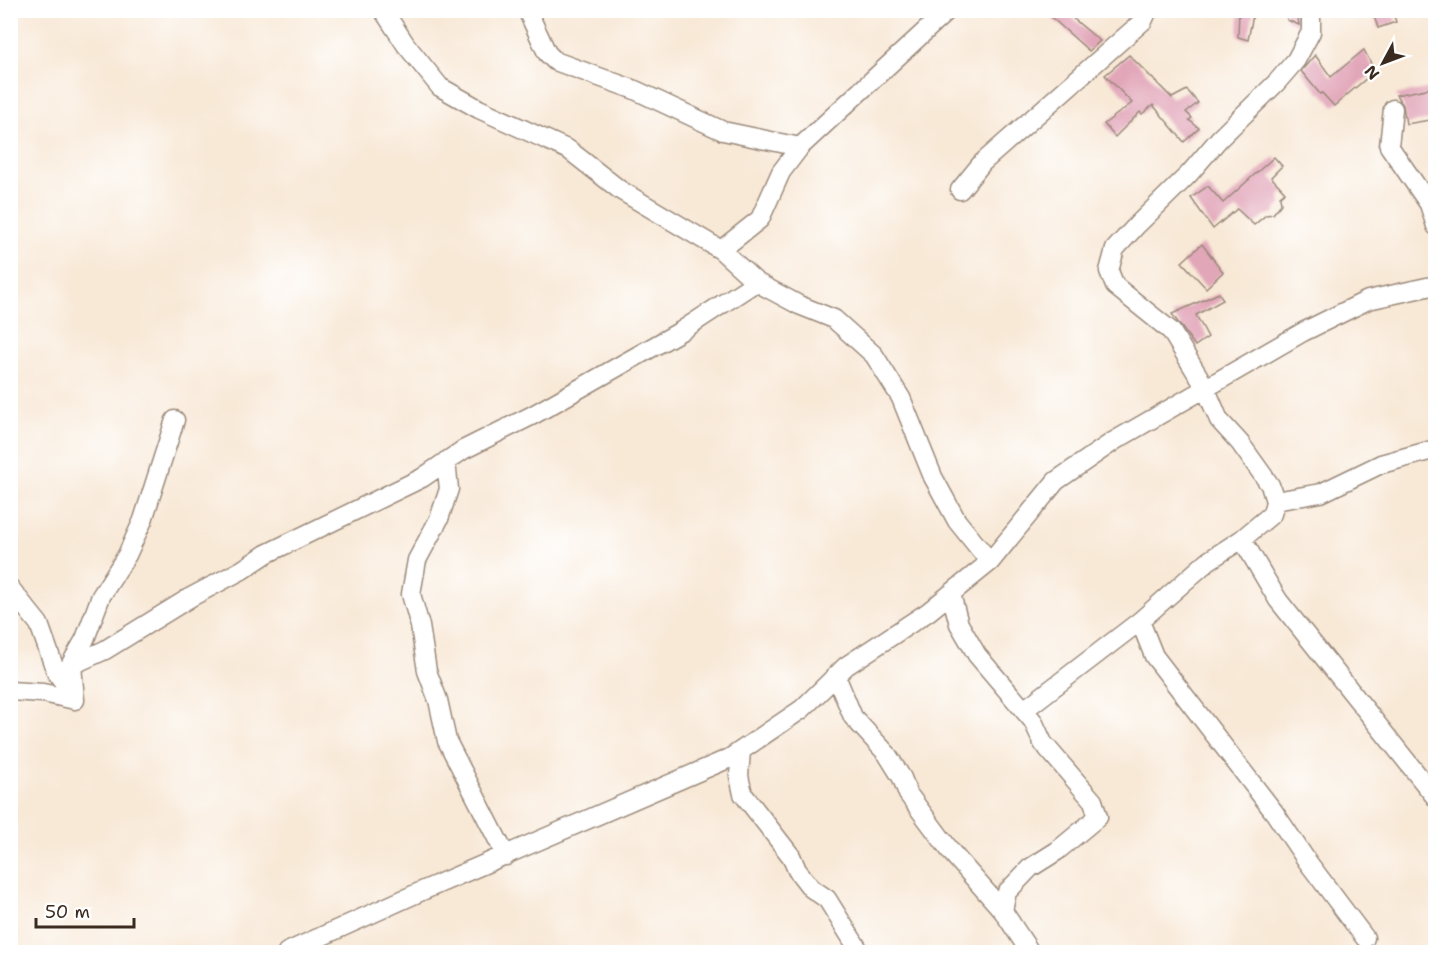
<svg xmlns="http://www.w3.org/2000/svg" width="1446" height="963" font-family="'Shantell Sans',sans-serif">
<style>
.building{fill:#e2a6b9}
.lines{fill:none;stroke-linecap:round;stroke-linejoin:round}
.minor-casing{stroke:#9a897a;stroke-width:21}
.minor{stroke:#fff;stroke-width:18}
</style>
<rect width="100%" height="100%" fill="#fff"/>
<filter id="ink" filterUnits="userSpaceOnUse"><feTurbulence type="fractalNoise" baseFrequency=".0167" numOctaves="2"/><feDisplacementMap in="SourceGraphic" scale="12" xChannelSelector="R" yChannelSelector="G"/><feConvolveMatrix kernelMatrix="1 2 1 2 8 2 1 2 1" color-interpolation-filters="sRGB"/></filter>
<filter id="wash" filterUnits="userSpaceOnUse"><feTurbulence type="fractalNoise" baseFrequency=".008" numOctaves="4" result="noise"/><feDisplacementMap in="SourceGraphic" scale="24" xChannelSelector="R" yChannelSelector="G"/><feGaussianBlur stdDeviation="1.35" result="paint"/><feColorMatrix in="noise" values="0 0 0 0 0 0 0 0 0 0 0 0 0 0 0 0 0 1.4 0 .05"/><feComposite in="paint" operator="in"/></filter>
<g filter="url(#wash)">
<rect width="100%" height="100%" fill="#f8e8d6"/>
<g id="blocks">
<path class="building" d="M1058,10H1063L1100,41L1089,51L1051,17Z
M1239,10H1254L1248,40L1238,37Z
M1285,10H1297L1299,25L1287,20Z
M1372,10H1392L1396,22L1378,28Z
M1364,50L1375,71L1334,106L1322,93L1320,94L1301,71L1315,55L1331,77Z
M1129,55L1172,98L1187,90L1198,103L1186,112L1192,118L1189,120L1199,128L1184,142L1153,105L1142,114L1140,112L1115,137L1104,124L1132,103L1105,75Z
M1436,87V119L1406,124L1403,105L1396,95Z
M1274,157L1282,166L1271,177L1285,192L1280,196L1281,204L1273,214L1266,215L1254,225L1237,209L1213,229L1191,198L1208,186L1223,203Z
M1202,244L1223,272L1206,288L1182,262Z
M1219,293L1223,300L1196,315L1208,337L1195,346L1172,314Z"/>
</g>
</g>
<g filter="url(#ink)">
<use href="#blocks" fill-opacity="0" stroke="#9a897a" stroke-width="1.5"/>
<g class="lines">
<g class="minor-casing">
<path id="minor" d="M383,10L406,45L440,87L479,109L569,150L620,190L721,250L756,282L799,305L834,319L874,355L901,398L933,477L957,521L990,562
M527,10L547,53L555,61L635,90L723,131L800,147
M1393,109L1389,146L1429,204L1436,226
M960,190L982,163L1143,21L1148,10
M721,250L760,219L781,172L800,147L948,10
M446,461L449,489L439,519L417,560L411,594L420,626L427,671L438,700L447,741L506,856
M1275,501L1321,493L1381,464L1436,449
M1242,539L1278,600L1436,798
M10,588L39,624L56,672L70,691
M951,594L959,624L977,655L1033,721L1043,743L1093,801L1098,817L1057,851L1030,868L1007,892L1003,911L1030,952
M1140,621L1154,656L1274,812L1307,861L1365,938
M68,669L85,639L101,596L127,555L143,520L175,420
M836,676L853,717L887,754L902,778L908,794L952,853L1003,911
M10,691L43,693L75,700
M75,700L72,665L105,650L191,597L242,570L266,554L422,478L463,450L533,415L681,331L756,282
M1024,710L1140,621L1208,561L1242,539L1272,514L1275,501L1270,485L1240,443L1219,420L1205,387L1171,331L1115,286L1109,271L1115,249L1137,225L1189,174L1219,139L1277,82L1296,60L1311,32V10
M741,751L739,776L743,794L791,856L797,870L811,888L827,899L860,952
M287,952L422,891L730,758L802,709L846,666L928,612L990,562L1056,481L1114,441L1303,332L1368,300L1436,285"/>
</g>
<use href="#minor" class="minor"/>
</g>
</g>
<rect width="1446" height="963" fill="none" stroke="#fff" stroke-width="36"/>
<g transform="translate(1383 63) rotate(229)" stroke="#ffffff" stroke-width="4.5" paint-order="stroke">
<path d="M0-4.5L10 22L0 15L-10 22Z" fill="#3b2a1e"/>
<text y="-9" font-size="16" font-weight="bold" text-anchor="middle" fill="#3b2a1e">N</text>
</g>
<path d="M36 918v9h98v-9" fill="none" stroke="#3b2a1e" stroke-width="3"/>
<text x="45" y="918" font-size="18" fill="#3b2a1e" stroke="#ffffff" stroke-width="4.5" paint-order="stroke">50 m</text>
</svg>
